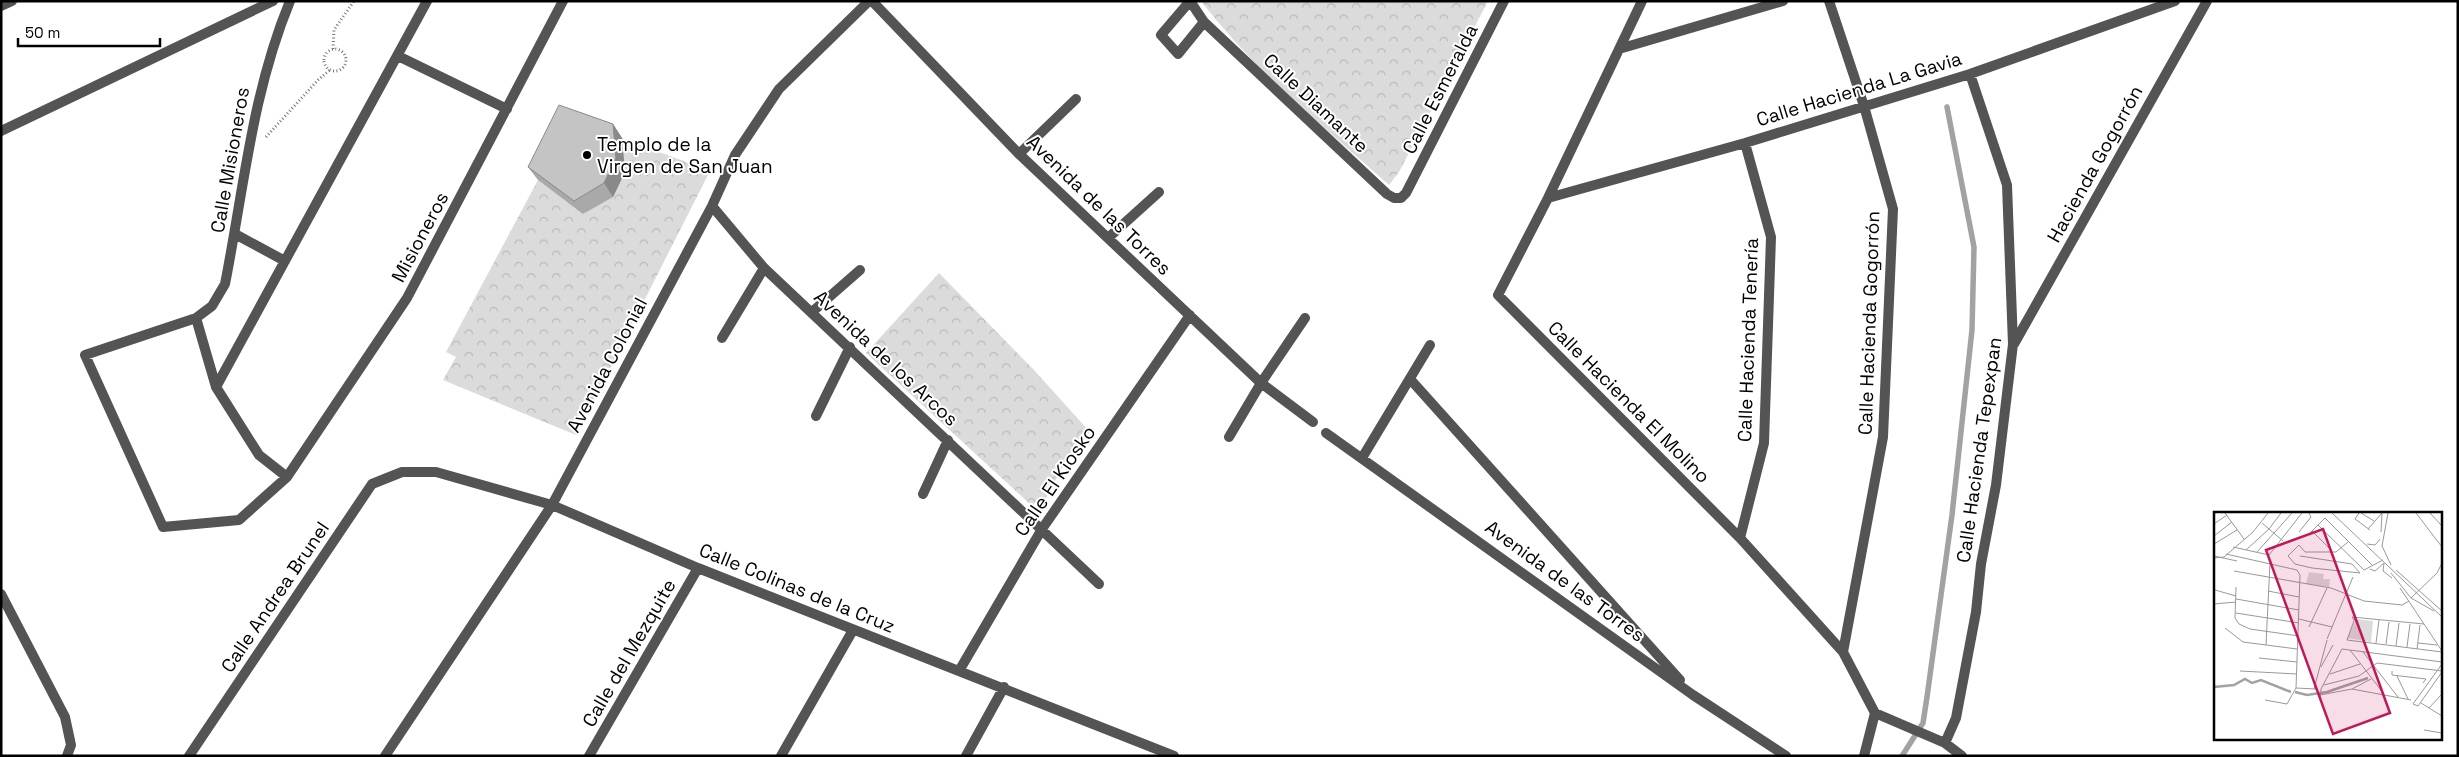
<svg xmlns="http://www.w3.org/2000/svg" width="2459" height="757" font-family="'Space Grotesk',sans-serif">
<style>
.park{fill:url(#park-crowns)}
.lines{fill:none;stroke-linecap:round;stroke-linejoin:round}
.stream{stroke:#a2a2a2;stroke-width:5.5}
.path{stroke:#767676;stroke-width:3;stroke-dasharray:1 2.5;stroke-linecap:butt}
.minor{stroke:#545454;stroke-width:10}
.wall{fill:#a9a9a9}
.shaded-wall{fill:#898989}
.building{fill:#c4c4c4;stroke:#898989}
.poi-dot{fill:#000;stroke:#fff;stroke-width:2}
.labels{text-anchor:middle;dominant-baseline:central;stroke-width:4;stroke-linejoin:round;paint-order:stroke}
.street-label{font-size:19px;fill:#000;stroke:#fff}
.poi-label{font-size:19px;fill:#000;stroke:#fff;text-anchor:start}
.inset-river{fill:none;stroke:#a2a2a2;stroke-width:2.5}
.inset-road{fill:none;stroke:#999;stroke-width:1}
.view{fill:#c2185b;fill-opacity:0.15;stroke:#c2185b;stroke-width:2.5}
.inset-edge{fill:none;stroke:#000;stroke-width:2.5}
</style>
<defs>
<pattern id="park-crowns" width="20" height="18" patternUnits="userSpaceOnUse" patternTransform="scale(1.25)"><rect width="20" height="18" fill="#dbdbdb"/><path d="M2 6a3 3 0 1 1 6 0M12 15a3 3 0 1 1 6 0" fill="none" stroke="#bababa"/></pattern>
</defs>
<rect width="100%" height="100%" fill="#fff"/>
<path class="park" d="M1201,1H1488L1399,172L1389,185C1324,127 1254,70 1201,1Z
M622,138L710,171L576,435L443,380L456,357L446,352L538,180L584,214L625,172Z
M939,273L1033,369L1090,432L1066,461L1046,498L1031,505L866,353Z"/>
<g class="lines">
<path class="stream" d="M1902,756L1923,723L1927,697L1952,515L1972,330L1974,247L1947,107"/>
<path class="path" d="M324 60a11 11 0 1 1 22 0a11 11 0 1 1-22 0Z
M333,49L334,30L354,1
M266,137L318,80L330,70"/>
<path class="minor" d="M290,1C252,93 244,188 225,284L212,306L196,318L85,355L163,527L239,520L287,477L407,298L563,1
M872,1L1019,154L1261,383L1313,422
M1190,1L1204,22L1387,194L1394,198H1401L1406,193L1504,1
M1190,1L1161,35L1178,54L1204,22
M1642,1L1548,198L1498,295L1740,538L1843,652L1875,713L1945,743L1962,756
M1829,1L1864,106L1893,209L1883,437L1843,652
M1,6L12,1
M1619,49L1783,1
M398,56L507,109
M1,131L273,1
M1019,154L1076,99
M1548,198L1745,143L1970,74L2175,1
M712,206L764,268L1099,584
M235,234L285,261
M1108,238L1159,192
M812,312L860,270
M196,318L216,387L259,455L287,477
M722,338L764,268
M2014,344L2207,1
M1410,379L1680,680
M216,387L427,1
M816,416L850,347
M1326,433L1693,695L1786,756
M1229,437L1261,383L1305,318
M1362,458L1430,345
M923,494L948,440
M1740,538L1764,443L1771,237L1745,143
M1,594L65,717L71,745L67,756
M959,671L1042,529L1190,315
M1945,743L1956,718L1976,612L1981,564L1996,485L2013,344L2007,185L1970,74
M189,756L372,484L402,472H436L552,505L698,568L1174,756
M385,756L552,505L712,206L735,155L779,89L869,1
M589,756L698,568
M781,756L853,630
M966,756L1004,687
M1864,756L1875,713"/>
</g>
<path class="wall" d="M613,124L622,138L625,172L613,197L583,214L538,180L528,167Z"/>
<path class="shaded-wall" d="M613,124L622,138L625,172L613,197L604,183Z"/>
<path class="building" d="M559,105L613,124L616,158L604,183L574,201L528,167Z"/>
<circle class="poi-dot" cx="587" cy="155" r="5"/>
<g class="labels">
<g class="street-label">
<text transform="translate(1440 89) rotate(-63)">Calle Esmeralda</text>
<text transform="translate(1859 89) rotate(-17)">Calle Hacienda La Gavia</text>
<text transform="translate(1316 103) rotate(43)">Calle Diamante</text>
<text transform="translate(230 160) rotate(-80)">Calle Misioneros</text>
<text transform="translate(2095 164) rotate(-61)">Hacienda Gogorrón</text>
<text transform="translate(1099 205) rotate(44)">Avenida de las Torres</text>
<text transform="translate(420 237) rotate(-62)">Misioneros</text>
<text transform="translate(1869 323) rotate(-88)">Calle Hacienda Gogorrón</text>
<text transform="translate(1748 340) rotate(-88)">Calle Hacienda Tenería</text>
<text transform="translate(886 358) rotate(43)">Avenida de los Arcos</text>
<text transform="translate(607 365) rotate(-62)">Avenida Colonial</text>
<text transform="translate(1629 402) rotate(45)">Calle Hacienda El Molino</text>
<text transform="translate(1979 450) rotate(-82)">Calle Hacienda Tepexpan</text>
<text transform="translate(1055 481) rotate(-56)">Calle El Kiosko</text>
<text transform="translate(1565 581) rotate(36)">Avenida de las Torres</text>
<text transform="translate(797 588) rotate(22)">Calle Colinas de la Cruz</text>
<text transform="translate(275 597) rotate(-56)">Calle Andrea Brunel</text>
<text transform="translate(629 653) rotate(-60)">Calle del Mezquite</text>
</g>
<g class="poi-label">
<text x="597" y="144">Templo de la<tspan x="597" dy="22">Virgen de San Juan</tspan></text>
</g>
</g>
<g transform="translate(2214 512)">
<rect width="228" height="228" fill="#fff"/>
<path d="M95,60L110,62L109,67H116L115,75L92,72ZM142,107L159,109L157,130L133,126Z" fill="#dbdbdb"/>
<path class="inset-river" d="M0,175L20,173L31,167L38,171L47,168L77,180M81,180L93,183L113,180L154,166"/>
<path class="inset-road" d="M11,1L30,27M118,1L228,105M145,1L141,7L156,18M147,1L160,9M174,1L168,34L177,53M202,1L228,35M216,1L228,14M111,6L159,54M48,11L69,29M0,12L13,3M104,13L150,58L169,48M154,17L168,1M98,19L118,39M85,20L97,5L95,1M167,20L168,1M95,22L111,6M0,24L18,10M0,32L23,18M153,32L161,33L166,27M19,35L55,43L88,1M32,38L55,17L67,1M43,40L78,1M91,40L85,33L74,44L81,52L98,56L146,61M91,40H122L134,30M12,42L83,58L86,63L82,176L73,192L51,188M0,44L23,49M86,44L138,52L146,61M0,46L10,45L39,20L54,1M170,51L169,59L178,66M156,57L161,59L170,51M182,58L228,99M20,59L117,76L150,89L188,93L195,89M177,61L197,86L220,99M22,75L21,106L25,112L36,117L85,124M186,76L228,139M1,78L22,84M54,79L85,85M197,86L223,61L228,51M22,87L85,98M0,92L22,90M22,101L85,111M141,106L133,128L228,140M85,107L118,115M140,108L138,105L210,112M95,115L113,76M11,116L29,130L83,137M113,127L139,65M162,131L165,108M204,131L223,133M172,132L175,110M52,133L56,51M182,134L185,111M193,135L196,112M203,137L206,113M136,138L170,182M149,140L184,185M45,146L83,150M228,152L199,192L204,194L228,160M107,155L119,133M26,159L83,162M178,159V163L212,167L209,171M116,162L146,152M183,164L194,187M110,173L145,164L163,151L228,159M82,176L102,177M100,177L113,128M138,177L197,188M106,183L138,177L157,167M106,186L107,177L128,137L228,150M207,191L228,204M215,196L228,182M210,218L228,221"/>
<path class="view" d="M109,17L176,201L119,222L52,38Z"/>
<rect width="228" height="228" class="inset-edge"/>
</g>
<rect width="2459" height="757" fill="none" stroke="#000000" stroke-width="5"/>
<path d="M18 38v8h142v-8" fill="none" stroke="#000000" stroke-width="2.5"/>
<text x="25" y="38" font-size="15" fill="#000000" stroke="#ffffff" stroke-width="4" paint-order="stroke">50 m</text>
</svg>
